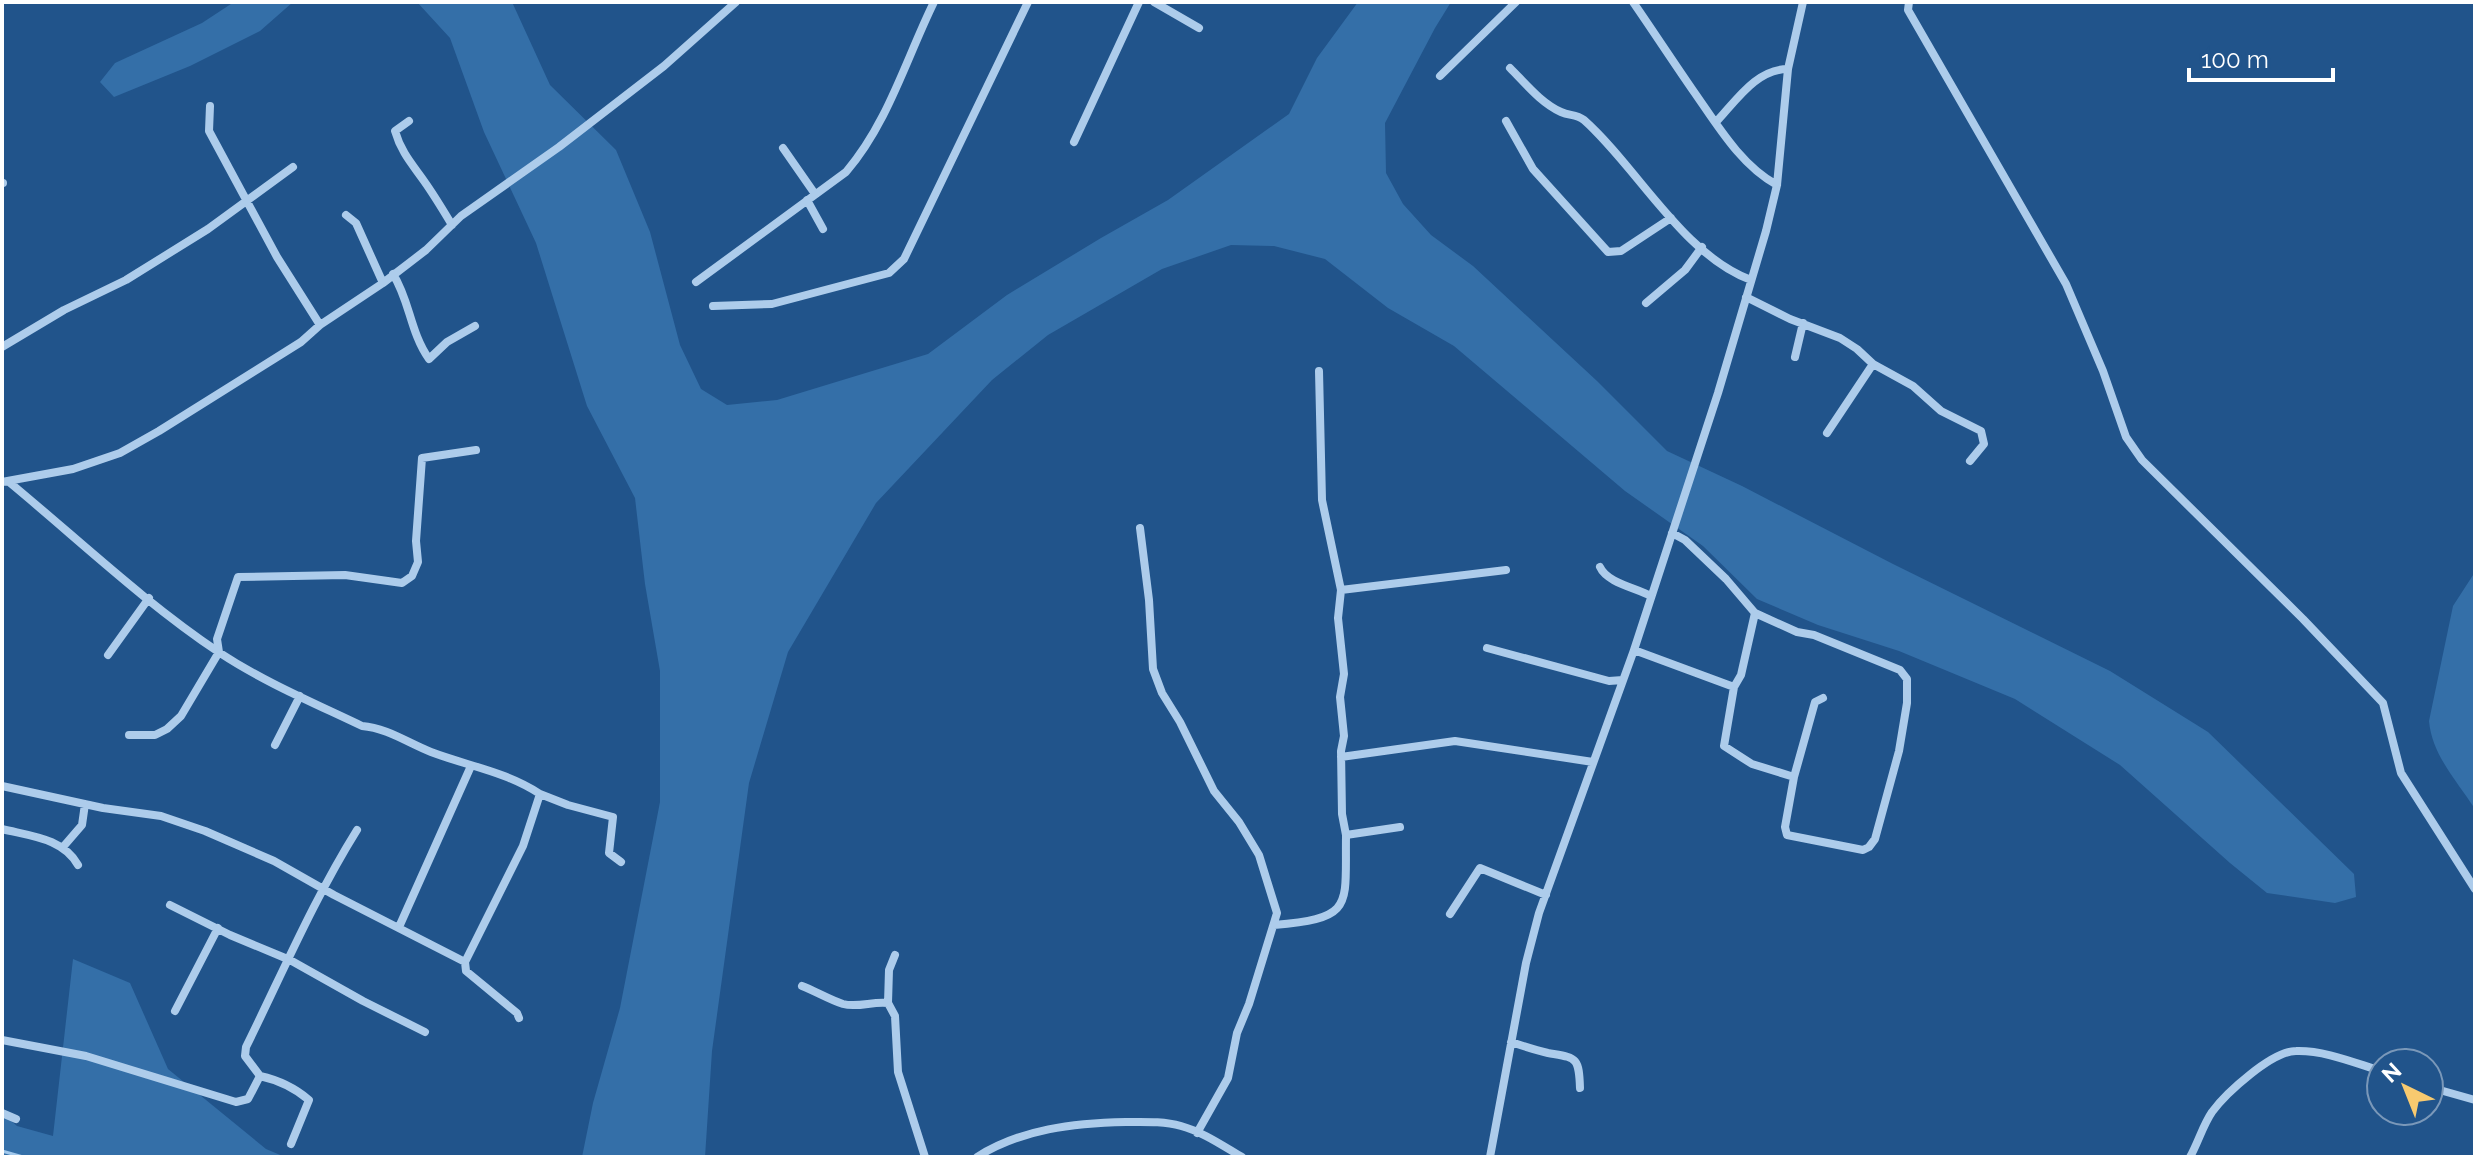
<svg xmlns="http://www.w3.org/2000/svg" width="2477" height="1159" font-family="Raleway,sans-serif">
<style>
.green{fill:#346fa8}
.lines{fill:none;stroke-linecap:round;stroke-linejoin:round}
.stream{stroke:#a1c8ec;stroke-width:3}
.minor{stroke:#adcceb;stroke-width:8}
</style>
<rect width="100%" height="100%" fill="#21548b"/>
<path class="green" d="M234,2H293L260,31L190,66L114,97L100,82L115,63L202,23Z
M417,2H512L550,85L616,150L650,232L680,345L701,389L727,405L777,400L928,354L1007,295L1101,238L1168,200L1289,114L1317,58L1358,2H1451L1435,28L1385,123L1386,173L1403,204L1431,235L1473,266L1597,381L1667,451L1742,486L1893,564L2110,671L2208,732L2354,874L2356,897L2335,903L2267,893L2230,863L2120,765L2015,699L1899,651L1818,625L1757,599L1703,546L1625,491L1454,346L1388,308L1325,259L1274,246L1231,245L1162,269L1048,335L992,380L876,503L788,652L749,783L712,1051L705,1157H582L593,1103L620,1008L660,802V671L645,584L635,498L587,406L536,243L484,132L450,38Z
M2475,572V809C2457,781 2432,755 2429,721L2453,606Z
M73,959L130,983L168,1069L266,1149L285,1157H2V1113L17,1126L53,1136Z"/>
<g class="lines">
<path class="stream" d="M2,1151L23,1157"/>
<path class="minor" d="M1154,2L1199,28
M1633,2C1653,31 1672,60 1692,89C1716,123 1740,165 1777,185
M1909,2L1908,10L2066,284L2103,371L2126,437L2142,460L2303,619L2383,703L2401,773L2475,889
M1510,68C1526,84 1541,103 1561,112C1570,116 1576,114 1584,120C1637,167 1683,255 1751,280
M1440,76L1516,2
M210,106L209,131L277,257L320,325
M409,121L395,131C401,152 412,164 424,181C434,195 443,210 452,225
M1506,121L1533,169L1608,252L1621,251L1671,218
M1716,122C1736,101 1756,69 1788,69
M1074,142L1139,2
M783,148L815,194
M2,183H3
M807,200L823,229
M346,215L356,223L383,283
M393,274C410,301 410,332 429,359L447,342L475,326
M696,282L846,172C888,123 906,59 934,2
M1746,297L1790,319L1840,338L1857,349L1873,364L1913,386L1941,411L1981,431L1984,444L1970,461
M1646,303L1685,270L1702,247
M713,306L772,304L889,273L904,259L1028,2
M2,347L64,310L126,280L208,229L293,167
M1795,357L1803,323
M1319,371L1322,500L1341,590L1338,618L1344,674L1340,697L1344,736L1341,751L1342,814L1346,835
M1827,433L1873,364
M2,482L73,469L120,453L159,431L301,342L320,325L383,283L426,250L461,216L559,147L664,66L736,2
M9,482C78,539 145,603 220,653C264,682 314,703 362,726C387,728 408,743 431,752C468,766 507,772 540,794
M1140,528L1149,600L1153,669L1162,693L1180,722L1214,791L1239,822L1259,855L1277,913L1249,1004L1237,1033L1228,1078L1197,1133
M1600,567C1607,583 1637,588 1651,596
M1341,590L1506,570
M1487,648L1609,681L1623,680
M1634,650L1734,687L1724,746L1752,764L1794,777L1785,827L1787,835L1863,850L1869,847L1875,839L1899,751L1907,703V679L1900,670L1814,635L1797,632L1755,613L1726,579L1685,540L1672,533
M108,655L149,598
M1734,687L1741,675L1755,613
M129,735H155L167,729L181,716L219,652L217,639L238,577L345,575L402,583L412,576L418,562L416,541L422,458L476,450
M275,745L300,696
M1341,757L1455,741L1593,762
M1794,777L1815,702L1823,698
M2,786L103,808L161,816L205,831L274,861L334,895L465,962L523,846L540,794L568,805L613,817L609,853L621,862
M2,829C30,836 63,838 78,865
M63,847L82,825L85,804
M170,905L230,935L290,960L363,1001L425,1032
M1450,914L1480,868L1546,895
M1274,925C1355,918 1345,907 1346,835L1400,827
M399,927L471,766
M465,962L466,971L517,1013L519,1018
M802,986C815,991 830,1000 843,1004C858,1008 873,1001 888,1003L895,1016L898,1072L925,1157
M888,1003L889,970L895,955
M175,1011L218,928
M2,1040L86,1056L236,1102L248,1099L260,1076C278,1080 295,1088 309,1100L291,1144
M1511,1042C1523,1046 1535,1050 1548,1053C1576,1058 1579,1056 1580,1088
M260,1076L245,1056L246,1047C282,974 314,899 357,830
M2429,1087L2475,1100
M2,1113L16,1119
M977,1157C1021,1129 1074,1123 1126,1122C1144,1122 1163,1121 1181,1126C1203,1132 1223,1146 1242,1157
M1490,1157L1526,963L1539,913L1634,650L1718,393L1766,231L1777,185L1788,69L1803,2
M2190,1157C2198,1143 2203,1125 2212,1112C2226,1093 2272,1051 2296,1051C2324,1050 2355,1063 2381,1071"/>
</g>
<rect width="2477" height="1159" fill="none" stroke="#ffffff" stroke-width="8"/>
<g transform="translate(2405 1087) rotate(317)"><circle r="38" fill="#21548b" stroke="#7a98b9" stroke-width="2"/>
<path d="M0-6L14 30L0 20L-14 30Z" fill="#f8ca6f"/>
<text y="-12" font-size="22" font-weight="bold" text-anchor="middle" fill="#ffffff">N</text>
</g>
<path d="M2189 68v12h144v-12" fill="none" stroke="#ffffff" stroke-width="4"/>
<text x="2201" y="68" font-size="24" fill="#ffffff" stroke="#21548b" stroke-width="6" paint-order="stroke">100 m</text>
</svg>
